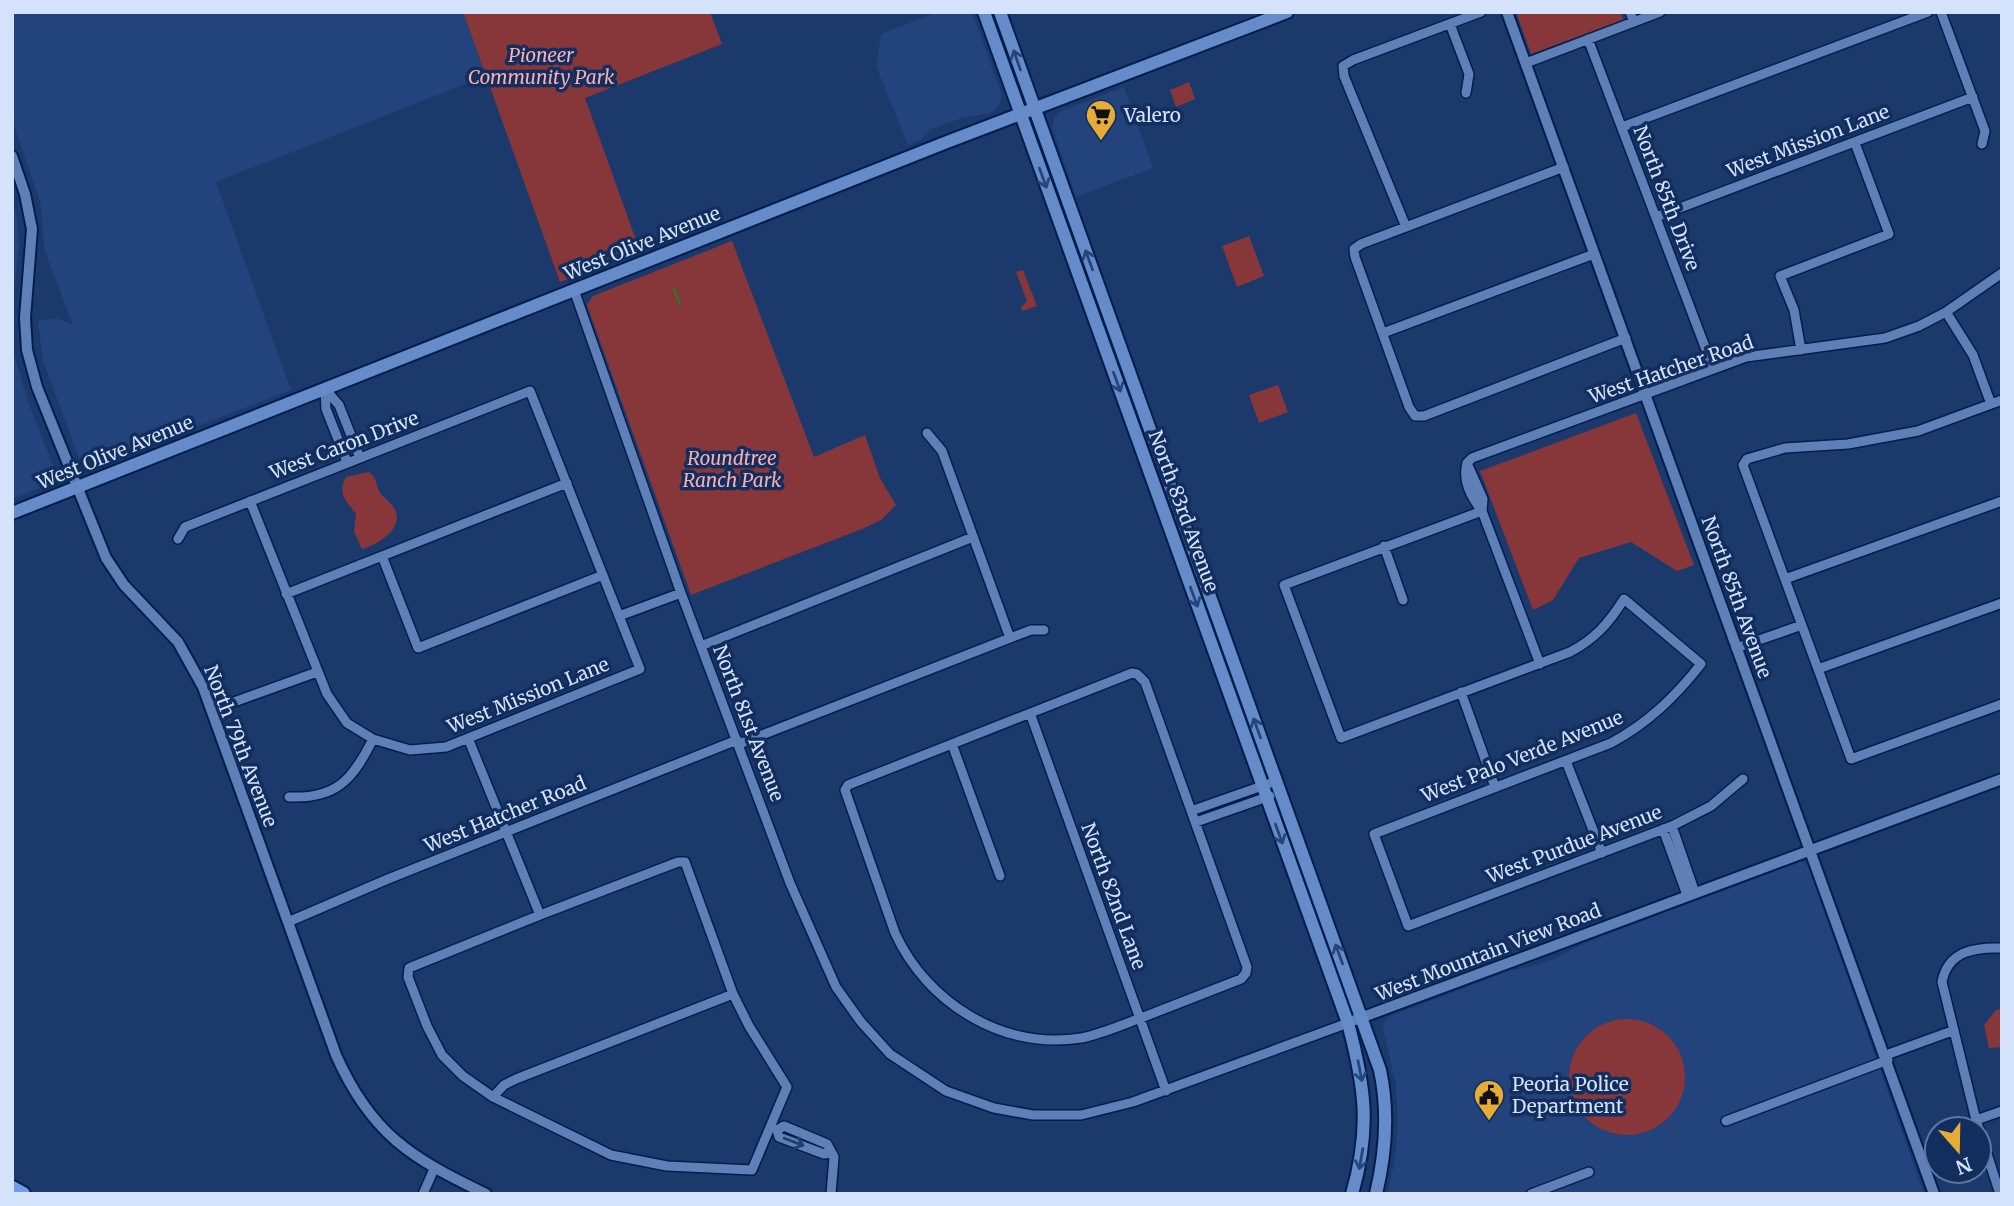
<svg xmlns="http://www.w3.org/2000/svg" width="2014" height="1206" font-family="Merriweather,serif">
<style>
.built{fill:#22437c}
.green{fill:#87363a}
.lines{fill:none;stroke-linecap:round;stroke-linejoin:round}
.stream{stroke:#37712a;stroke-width:2.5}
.minor-casing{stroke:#031e4d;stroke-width:12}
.tertiary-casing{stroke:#031e4d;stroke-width:14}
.secondary-casing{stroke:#031e4d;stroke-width:16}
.trunk-casing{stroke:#031e4d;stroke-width:18}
.minor{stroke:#5e80b7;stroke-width:9}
.tertiary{stroke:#5e80b7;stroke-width:10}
.secondary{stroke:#658bc8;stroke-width:12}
.trunk{stroke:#719de6;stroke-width:14}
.oneway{stroke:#264579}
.oneway2{stroke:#203e71}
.labels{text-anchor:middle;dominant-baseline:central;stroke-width:7;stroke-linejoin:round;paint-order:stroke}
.park-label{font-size:19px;font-style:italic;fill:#fbaead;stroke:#112e5f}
.poi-label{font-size:19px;fill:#d4e3fb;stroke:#112e5f;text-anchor:start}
.street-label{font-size:19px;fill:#d4e3fb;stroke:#112e5f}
</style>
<rect width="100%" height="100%" fill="#1c396b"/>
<path class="built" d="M12,12H463L486,76L216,182L291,390L89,468L80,461L43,361L38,321L56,318L73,325L44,249L41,205L12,119Z
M938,12H972L1001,93V101L995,110L990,113L962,118L931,129L921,140L908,145L876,66L881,34Z
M1124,87L1153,168L1076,197L1052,127L1054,118L1061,111Z
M12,197L17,217L19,247L12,307Z
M12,346L28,402L56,473L51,483L12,499Z
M1798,862H1804L1808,866L1924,1194H1387L1394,1164L1398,1127L1396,1085L1383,1028V1023L1388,1017L1509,971L1533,966L1556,958L1582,944Z"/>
<path class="green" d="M463,12H710L722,44L585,98L640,251L560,282Z
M1516,12H1621L1623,20L1531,54Z
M1189,82L1195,99L1176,107L1170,90Z
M1249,236L1264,276L1237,287L1222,246Z
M732,241L814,457L865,435L880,478L896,505L881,520L862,529L691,595L587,305L593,296Z
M1023,270L1037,306L1022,311L1021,307L1027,301L1016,272Z
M1278,385L1288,412L1259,423L1249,395Z
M1636,413L1694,565L1677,571L1631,542L1579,558L1553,600L1533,610L1480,471Z
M369,472C378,479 375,482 379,491C383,498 390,501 394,508C406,527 378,545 362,549L354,532L356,514C346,501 337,493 346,477Z
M2002,1009V1047L1989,1048L1984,1025L1996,1010Z
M1569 1077a58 58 0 1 1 116 0a58 58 0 1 1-116 0Z"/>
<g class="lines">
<path class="stream" d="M674,289L680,305"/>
<g class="minor-casing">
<path id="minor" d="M1630,12L1634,22
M1941,12L1985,131L1982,144
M1450,24L1469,74L1466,93
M1588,39L1713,368
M1526,63L1660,12
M1622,127L1928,12
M1564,167L1361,244L1354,249L1355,257L1409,407L1415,416H1424L1626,338
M1656,217L1973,97
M1406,227L1344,76L1343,66L1353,60L1481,12
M574,290L681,593L790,883L836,987L861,1022L890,1054L946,1091L994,1108L1033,1115H1081L1133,1102L1348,1023
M1946,312L1973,355L1991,404
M1383,333L1594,254
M1801,350L1794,310L1780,276L1889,234L1855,143
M325,389L339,405L360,458
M325,391L326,409L347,462
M2002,400L1918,431L1848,444L1785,448L1747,459L1743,465L1851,759L2002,704
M927,433L942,451L1010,638
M1467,463L1472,458L1746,357L1885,338L1919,326L1946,312L2002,273
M1467,463C1462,481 1471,497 1482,511L1540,664
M1467,463L1483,499L1482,511
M1482,511L1284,585L1341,738L1570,652C1595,639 1609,623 1624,599L1701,664C1675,697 1648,723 1611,743L1374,834L1408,926L1672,826L1711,806L1743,779
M178,539L185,527L530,391L640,669L446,747L410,750L373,739L347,723L327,694L250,501
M1384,546L1403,600
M382,556L418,648L603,575
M1785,579L2002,501
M286,594L567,483
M619,616L681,593
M701,646L973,537
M1736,648L1802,625
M1818,669L2002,603
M1132,673L1137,674L1145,682L1247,967L1246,973L1241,979C1208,992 1174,1005 1141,1018C1121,1025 1102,1034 1081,1038C1002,1050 927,1003 895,933L845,790L848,785Z
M1461,692L1495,787
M212,710L317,672
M1030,713L1166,1091
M468,738L540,915L678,862H685L733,994L749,1026L787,1087L752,1170L667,1166L611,1155L493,1097L463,1076L442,1055L427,1026L408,977L409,968L540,915
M739,744L1010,638L1031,630H1044
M952,744L1000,876
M1566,761L1602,853
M289,797C337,799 353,779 373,739
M1191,811L1276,781
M1196,822L1270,796
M1672,826L1695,893
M1663,829L1687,895
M288,922L388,879L737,740
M1886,1055L1952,1031
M493,1097L504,1085L516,1079L733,994
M1976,1120L2002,1111
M1726,1121L1888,1060
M423,1194L434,1169
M831,1194L834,1157L827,1144L784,1126L777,1130L779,1137L824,1154L831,1153
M1531,1194L1589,1172
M2000,1194L1976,1120L1942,982C1948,951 1974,947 2002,948"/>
</g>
<g class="tertiary-casing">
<path id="tertiary" d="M1507,12L1934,1194
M12,156L25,194L32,229L25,318L27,350L37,387L106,558L124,585L178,642L203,687L336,1055C371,1134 411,1158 486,1194
M1355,1020L2002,779"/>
</g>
<g class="secondary-casing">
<path id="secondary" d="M984,12L1348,1023C1365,1087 1371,1128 1352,1194
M1000,12L1380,1070C1389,1112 1386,1152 1376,1194
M12,513L947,142L1287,12"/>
</g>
<g class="trunk-casing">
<path id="trunk" d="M12,1188L23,1194"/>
</g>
<use href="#minor" class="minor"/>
<use href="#tertiary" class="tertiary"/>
<use href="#secondary" class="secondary"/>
<use href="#trunk" class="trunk"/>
</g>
<defs><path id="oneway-shaft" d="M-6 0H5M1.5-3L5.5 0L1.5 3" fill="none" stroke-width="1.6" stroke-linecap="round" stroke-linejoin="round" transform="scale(1.75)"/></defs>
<g class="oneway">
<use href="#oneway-shaft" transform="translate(1017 60) rotate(-109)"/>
<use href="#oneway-shaft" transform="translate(1043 178) rotate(70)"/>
<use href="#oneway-shaft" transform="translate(1089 260) rotate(-110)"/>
<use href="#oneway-shaft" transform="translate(1117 382) rotate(70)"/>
<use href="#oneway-shaft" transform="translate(1194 597) rotate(70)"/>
<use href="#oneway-shaft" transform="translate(1257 728) rotate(-110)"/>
<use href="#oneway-shaft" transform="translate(1279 834) rotate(70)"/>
<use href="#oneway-shaft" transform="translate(1339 954) rotate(-110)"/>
<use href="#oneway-shaft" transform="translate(1360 1071) rotate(79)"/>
<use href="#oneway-shaft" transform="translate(1361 1159) rotate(100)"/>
</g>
<use class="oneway2" href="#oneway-shaft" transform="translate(794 1142) rotate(21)"/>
<defs>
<g id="supermarket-pin" transform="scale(1.575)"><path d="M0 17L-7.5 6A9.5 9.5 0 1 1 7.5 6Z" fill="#e7ac36" stroke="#112e5f"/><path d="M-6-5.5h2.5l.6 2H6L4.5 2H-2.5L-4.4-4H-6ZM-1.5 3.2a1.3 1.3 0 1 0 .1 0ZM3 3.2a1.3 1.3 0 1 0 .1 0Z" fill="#111"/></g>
<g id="civic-pin" transform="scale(1.575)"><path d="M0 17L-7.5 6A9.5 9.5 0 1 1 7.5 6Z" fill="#e7ac36" stroke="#112e5f"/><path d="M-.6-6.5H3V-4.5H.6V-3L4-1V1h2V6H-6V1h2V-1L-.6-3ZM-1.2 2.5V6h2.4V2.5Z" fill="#111"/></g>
</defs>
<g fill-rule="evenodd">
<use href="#supermarket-pin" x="1101" y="115"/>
<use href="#civic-pin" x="1489" y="1095"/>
</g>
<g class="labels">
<g class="park-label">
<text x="541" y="55">Pioneer<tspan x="541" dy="22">Community Park</tspan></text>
<text x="732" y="458">Roundtree<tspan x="732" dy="22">Ranch Park</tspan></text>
</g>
<g class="poi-label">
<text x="1124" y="115">Valero</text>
<text x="1512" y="1084">Peoria Police<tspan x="1512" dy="22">Department</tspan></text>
</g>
<g class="street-label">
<text transform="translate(1808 141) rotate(-21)">West Mission Lane</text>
<text transform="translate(1667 198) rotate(69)">North 85th Drive</text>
<text transform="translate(642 243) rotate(-22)">West Olive Avenue</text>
<text transform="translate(1671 369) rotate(-19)">West Hatcher Road</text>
<text transform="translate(344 445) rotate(-21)">West Caron Drive</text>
<text transform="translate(115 452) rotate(-22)">West Olive Avenue</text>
<text transform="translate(1184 511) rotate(70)">North 83rd Avenue</text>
<text transform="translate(1737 597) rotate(70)">North 85th Avenue</text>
<text transform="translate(528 695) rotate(-22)">West Mission Lane</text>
<text transform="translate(749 723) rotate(69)">North 81st Avenue</text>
<text transform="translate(241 746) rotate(69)">North 79th Avenue</text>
<text transform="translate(1522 756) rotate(-22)">West Palo Verde Avenue</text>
<text transform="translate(505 814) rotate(-22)">West Hatcher Road</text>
<text transform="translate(1574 844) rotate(-21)">West Purdue Avenue</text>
<text transform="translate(1114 896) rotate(70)">North 82nd Lane</text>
<text transform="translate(1488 952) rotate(-21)">West Mountain View Road</text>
</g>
</g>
<rect width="2014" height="1206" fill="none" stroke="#d4e3fb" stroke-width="28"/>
<g transform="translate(1958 1150) rotate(160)"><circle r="33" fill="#112e5f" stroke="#5f769d" stroke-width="2"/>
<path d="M0-5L12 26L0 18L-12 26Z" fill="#e7ac36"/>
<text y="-10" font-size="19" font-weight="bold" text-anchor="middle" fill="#d4e3fb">N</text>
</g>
</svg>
